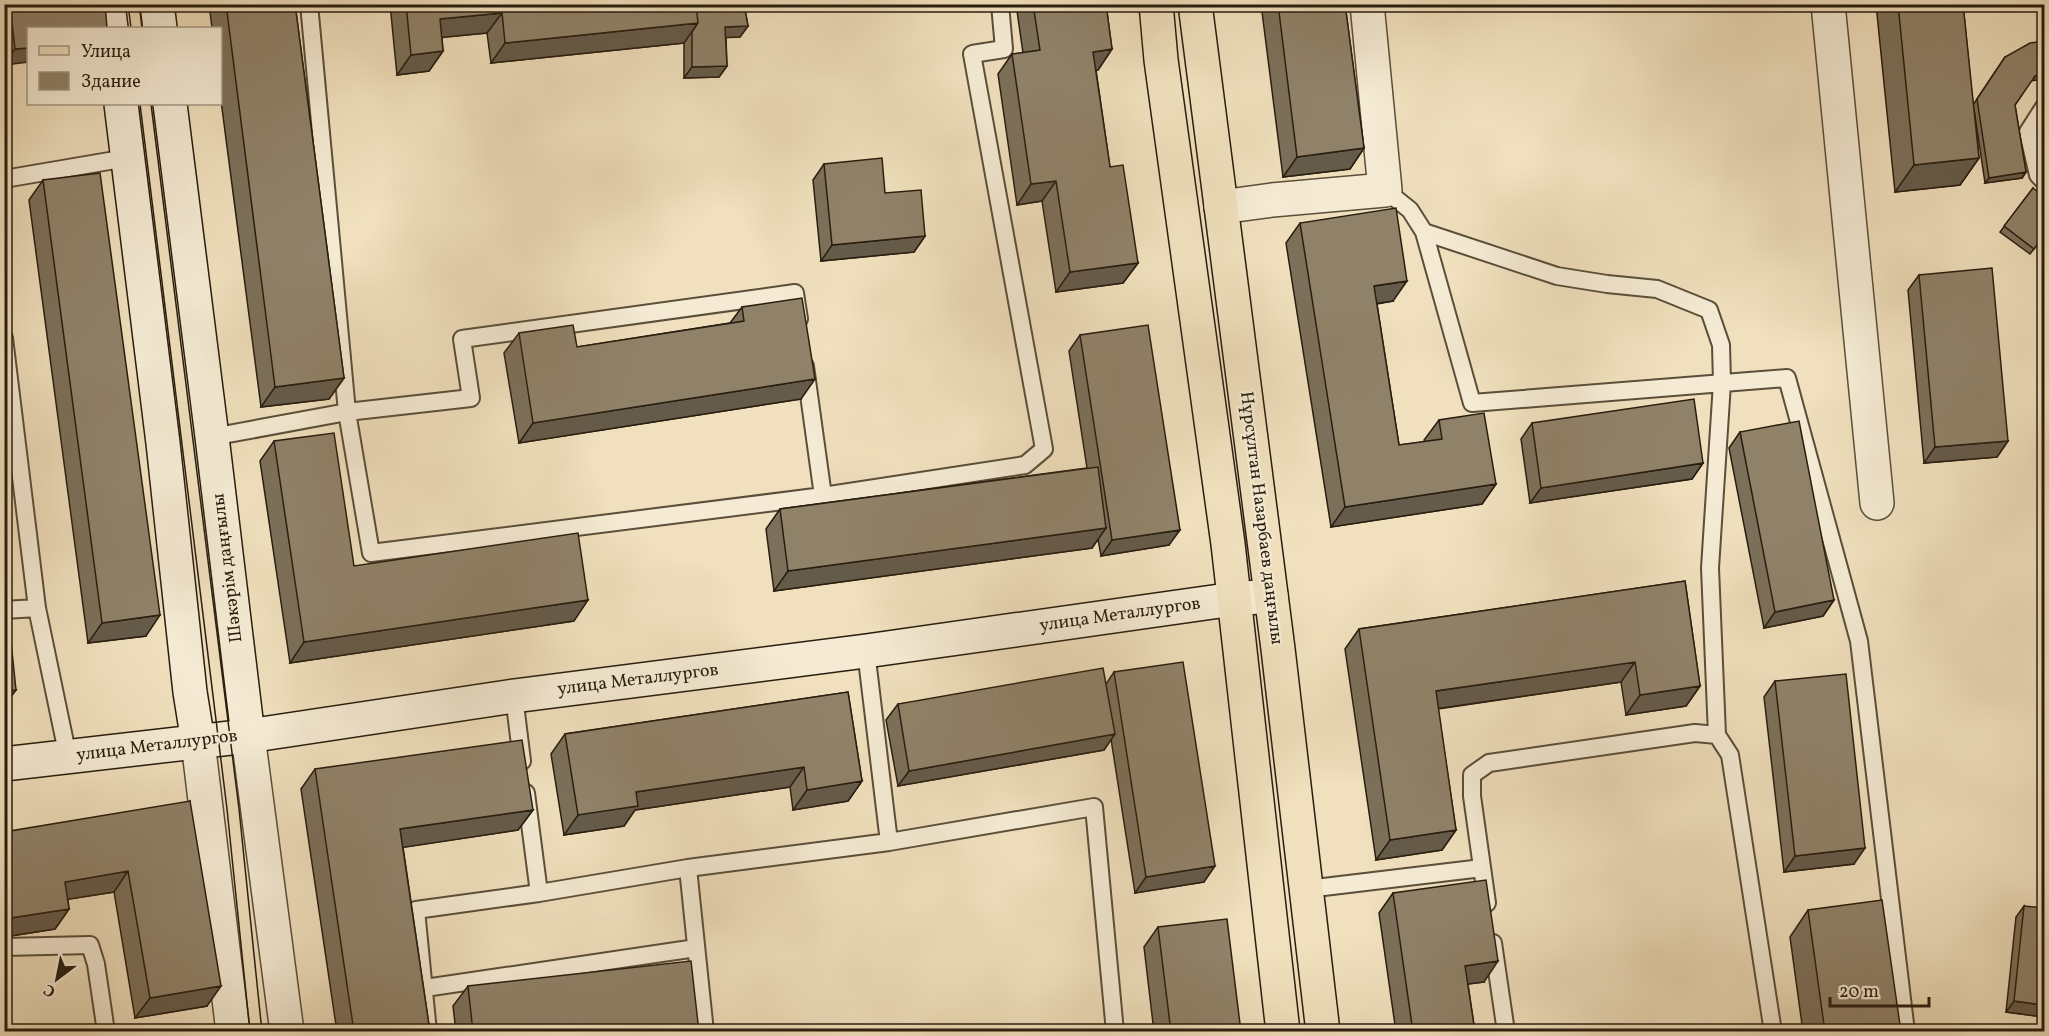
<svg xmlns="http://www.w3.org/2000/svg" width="2049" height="1036" font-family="Vollkorn,serif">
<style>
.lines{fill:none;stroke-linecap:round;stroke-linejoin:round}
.lane-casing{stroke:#5b4e3a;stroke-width:20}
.street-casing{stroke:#5b4e3a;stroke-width:36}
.secondary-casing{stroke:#291d0f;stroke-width:36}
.primary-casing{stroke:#291d0f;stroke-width:36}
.lane{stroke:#f5ebd4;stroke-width:16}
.street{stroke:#f5ebd4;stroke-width:33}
.secondary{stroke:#f5ebd4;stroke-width:33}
.primary{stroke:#f0e0bd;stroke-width:33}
.tram{stroke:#291d0f;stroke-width:1.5}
.wall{fill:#7c705a;stroke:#291d0f;stroke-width:1.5}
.shaded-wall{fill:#655b4a;stroke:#291d0f;stroke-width:1.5}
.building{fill:#908269;stroke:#291d0f;stroke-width:1.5}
.labels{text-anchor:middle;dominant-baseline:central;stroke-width:4.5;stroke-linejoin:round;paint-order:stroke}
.street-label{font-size:18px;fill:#291d0f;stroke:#f5ebd4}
</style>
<rect width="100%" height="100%" fill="#f0e0bd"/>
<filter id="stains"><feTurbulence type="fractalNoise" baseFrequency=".00333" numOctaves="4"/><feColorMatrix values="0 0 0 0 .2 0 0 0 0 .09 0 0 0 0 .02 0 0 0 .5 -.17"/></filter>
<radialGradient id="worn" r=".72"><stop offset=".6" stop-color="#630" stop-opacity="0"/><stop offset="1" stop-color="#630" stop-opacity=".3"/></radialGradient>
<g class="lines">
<g class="lane-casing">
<path id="lane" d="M309,4L347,412L371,553L823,496L1025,465L1044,449L972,54L1004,49L1000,4
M2044,107L2028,132L2038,175L2044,181
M4,179L115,160
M1385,190L1410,210L1424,232L1472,403L1787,378L1859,641L1906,1032
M1424,232L1557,276L1607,284L1657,289L1709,310L1721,345L1722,383L1710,568L1717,735
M4,338L37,608
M805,366L823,496
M212,437L347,412L471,398L462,339L795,293L799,319
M4,610L37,608L68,757
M514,696L522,761
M889,842L1094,807L1115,1032
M1307,889L1482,868
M539,893L688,868
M1487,903L1472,796V775L1489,763L1695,733L1717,735L1730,755L1773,1032
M1493,943L1506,1032
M4,947L90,945L96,964L106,1032
M425,988L696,948
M428,1032L416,910L539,893L526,793
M705,1032L688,868L889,842L866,651"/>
</g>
<g class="street-casing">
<path id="street" d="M1828,4L1877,503
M1221,207L1272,200L1385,190L1367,4
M248,736L287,1032
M198,742L233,1032"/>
</g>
<g class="secondary-casing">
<path id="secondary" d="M108,4L111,28
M157,4L160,28
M121,104L163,443L190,692L198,742
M170,104L212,437L248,736
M4,764L248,736L514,696L866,651L1234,599L1271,596"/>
</g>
<g class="primary-casing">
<path id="primary" d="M1156,4L1161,60L1228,544L1283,1032
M1195,4L1278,649L1323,1032"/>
</g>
<use href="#lane" class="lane"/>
<use href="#street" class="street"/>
<use href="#secondary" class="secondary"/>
<use href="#primary" class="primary"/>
<path class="tram" d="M128,4L131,28
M139,4L142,28
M140,104L227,809L250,1032
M151,104L239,809L262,1032"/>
</g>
<path class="wall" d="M4,4H105L4,65Z
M209,4H295L344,378L329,399L261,407L220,93V28H212Z
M390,4H744L748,26L740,37H726L727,66L719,77L684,78V43L491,63L487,33L442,37L443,51L429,71L397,75Z
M1016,4H1106L1112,49L1098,70H1096L1110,167L1138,263L1123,283L1056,292L1042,201L1017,205L998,74L1012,54L1023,53Z
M1261,4H1345L1364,148L1350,169L1283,177Z
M1876,4H1963L1973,105L2005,57L2031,81L2015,105L2026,172L2022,178L1985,183L1974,109L1979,158L1960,185L1895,192Z
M824,164L885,193L925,236L914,252L821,261L813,180Z
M43,180L146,636L88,643L29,200Z
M2033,188L2044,236L2030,254L2000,232Z
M1300,223L1393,301L1377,304L1399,445L1425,442L1424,440L1439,420L1496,484L1482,504L1331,527L1286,243Z
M1919,275L2008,441L1997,457L1924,463L1908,290Z
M742,307L801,399L519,443L504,353L519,333L577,347L730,323Z
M1080,335L1169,545L1101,556L1098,539L1092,548L774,591L766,529L780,509L1087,468L1069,351Z
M1532,423L1703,463L1692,479L1530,503L1521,439Z
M1740,432L1834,600L1823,616L1764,628L1729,448Z
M274,441L354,566L574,621L290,663L260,461Z
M1685,581L1700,686L1686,706L1626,715L1621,682L1438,709L1456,830L1442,850L1376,860L1345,649L1359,629Z
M1114,672L1204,882L1135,893L1111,739L1104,750L898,786L886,720L898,704L1106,684Z
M1775,681L1854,864L1784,872L1764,697Z
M848,692L862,781L848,801L793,810L790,787L635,810L624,826L564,835L551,754L565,734Z
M315,769L533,810L518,830L403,847L430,1032H337L301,789Z
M190,801L207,1006L135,1018L114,892L68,899L69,909L55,929L4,937Z
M1393,893L1484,982L1468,984L1475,1032H1396L1379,913Z
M2024,906L2036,1016L2006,1012L2016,917Z
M1808,910L1901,1032H1803L1790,937Z
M1158,927L1241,1032H1154L1144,947Z
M468,986L699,1032H456L453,1006Z"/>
<path class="shaded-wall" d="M502,13L487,33L426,39L440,19Z
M698,23L684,43L491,63L505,43Z
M748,26L740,37L718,38L725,27Z
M28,48V62L4,65L15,49Z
M1112,49L1098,70L1079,72L1093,52Z
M443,51L429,71L397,75L411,55Z
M727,66L719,77L684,78L692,67Z
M2044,74V79L2031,81L2035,76Z
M1364,148L1350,169L1283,177L1297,157Z
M1979,158L1960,185L1895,192L1914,165Z
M2026,172L2022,178L1985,183L1989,178Z
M1056,181L1042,201L1017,205L1031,184Z
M925,236L914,252L821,261L832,245Z
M1138,263L1123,283L1056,292L1070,272Z
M1407,281L1393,301L1360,306L1374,286Z
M344,378L329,399L261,407L275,387Z
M815,379L801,399L519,443L533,423Z
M2008,441L1997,457L1924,463L1935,447Z
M1703,463L1692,479L1530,503L1541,488Z
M1496,484L1482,504L1331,527L1345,507Z
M1106,528L1092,548L774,591L788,571Z
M1180,530L1169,545L1101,556L1112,540Z
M588,600L574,621L290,663L304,642Z
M1834,600L1823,616L1764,628L1775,612Z
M160,615L146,636L88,643L102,623Z
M1635,662L1621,682L1421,711L1436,691Z
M1700,686L1686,706L1626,715L1640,695Z
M16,690L8,701H4V691Z
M1115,734L1104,750L898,786L909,771Z
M804,767L790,787L635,810L624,826L564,835L578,815L636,792Z
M862,781L848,801L793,810L807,790Z
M533,810L518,830L386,850L400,829Z
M1456,830L1442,850L1376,860L1390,840Z
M1865,848L1854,864L1784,872L1795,856Z
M1215,866L1204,882L1135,893L1146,877Z
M128,871L114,892L51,902L65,882Z
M69,909L55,929L4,937V919Z
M1498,961L1484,982L1451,986L1465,966Z
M221,986L207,1006L135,1018L150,998Z
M2014,1001L2044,1005L2036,1016L2006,1012Z
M620,1029L619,1032H601Z"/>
<path class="building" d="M10,4H105L107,28H28V48L15,49Z
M226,4H295L344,378L275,387Z
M406,4H696L698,23L505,43L502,13L440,19L443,51L411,55Z
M696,4H744L748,26L725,27L727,66L692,67V32L698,23Z
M1033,4H1106L1112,49L1093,52L1110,167L1123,165L1138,263L1070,272L1056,181L1031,184L1012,54L1040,50Z
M1278,4H1345L1364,148L1297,157Z
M1898,4H1963L1979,158L1914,165Z
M2044,41V74L2035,76L2015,105L2026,172L1989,178L1977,99L2005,57L2030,43Z
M882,158L885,193L921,190L925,236L832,245L824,164Z
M100,173L160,615L102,623L43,180Z
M2033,188L2044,196V235L2034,249L2004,226Z
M1396,208L1407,281L1374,286L1399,445L1442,439L1439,420L1484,413L1496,484L1345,507L1300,223Z
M1992,268L2008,441L1935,447L1919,275Z
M802,298L815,379L533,423L519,333L573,325L577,347L744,321L742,307Z
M1148,325L1180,530L1112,540L1080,335Z
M1694,399L1703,463L1541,488L1532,423Z
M1799,421L1834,600L1775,612L1740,432Z
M334,433L354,566L578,533L588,600L304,642L274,441Z
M1098,467L1106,528L788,571L780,509Z
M1685,581L1700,686L1640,695L1635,662L1436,691L1456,830L1390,840L1359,629Z
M10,632L16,690L4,691V633Z
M1183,662L1215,866L1146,877L1114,672Z
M1103,668L1115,734L909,771L898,704Z
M1846,674L1865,848L1795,856L1775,681Z
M848,692L862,781L807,790L804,767L636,792L638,806L578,815L565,734Z
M522,740L533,810L400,829L430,1032H354L315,769Z
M190,801L221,986L150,998L128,871L65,882L69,909L4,919V832Z
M1486,880L1498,961L1465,966L1475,1032H1413L1393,893Z
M1882,900L1901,1032H1825L1808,910Z
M2024,906L2044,908V1005L2014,1001Z
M1227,919L1241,1032H1171L1158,927Z
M691,961L699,1032H621L620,1029L601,1032H473L468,986Z"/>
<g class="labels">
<g class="street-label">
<text transform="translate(1261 518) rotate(83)">Нұрсұлтан Назарбаев даңғылы</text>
<text transform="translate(228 568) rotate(-97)">Шәкәрім даңғылы</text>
<text transform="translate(1120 615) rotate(-8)">улица Металлургов</text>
<text transform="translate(638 680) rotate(-7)">улица Металлургов</text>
<text transform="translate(157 746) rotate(-7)">улица Металлургов</text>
</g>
</g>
<rect width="2049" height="1036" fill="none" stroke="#f0e0bd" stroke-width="24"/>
<rect x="6" y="6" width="2037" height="1024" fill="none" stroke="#291d0f" stroke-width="3"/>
<rect x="12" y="12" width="2025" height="1012" fill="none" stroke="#291d0f" stroke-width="1.5"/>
<rect x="27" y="27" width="195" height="78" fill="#f5ebd4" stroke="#a39985" stroke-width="1.5"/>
<rect x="39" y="46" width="30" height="9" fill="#f0e0bd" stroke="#a39985" stroke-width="1.5"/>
<text x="81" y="57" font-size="18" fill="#291d0f">Улица</text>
<rect x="39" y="72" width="30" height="18" fill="#908269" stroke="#a39985" stroke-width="1.5"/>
<text x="81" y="87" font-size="18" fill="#291d0f">Здание</text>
<g transform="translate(57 979) rotate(212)" stroke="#f5ebd4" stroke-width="4.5" paint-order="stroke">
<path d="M0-4.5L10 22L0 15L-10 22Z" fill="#291d0f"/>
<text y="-9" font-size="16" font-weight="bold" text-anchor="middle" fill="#291d0f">С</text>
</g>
<path d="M1830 997v9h99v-9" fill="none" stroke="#291d0f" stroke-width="3"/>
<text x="1839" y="997" font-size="18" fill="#291d0f" stroke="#f5ebd4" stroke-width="4.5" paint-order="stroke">20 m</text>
<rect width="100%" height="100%" filter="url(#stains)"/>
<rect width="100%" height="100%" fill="url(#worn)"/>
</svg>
